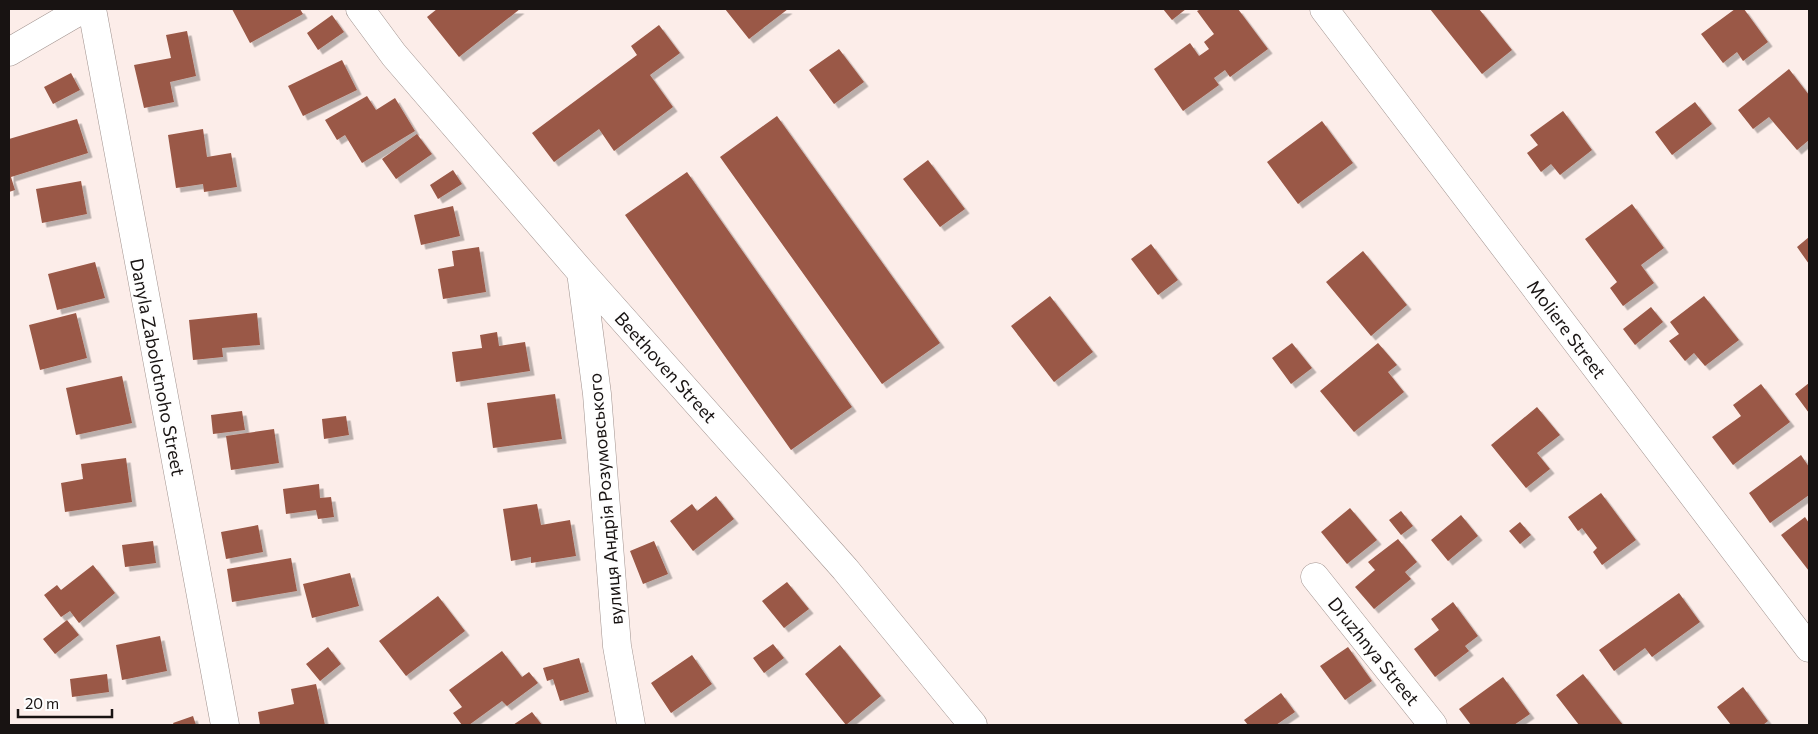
<svg xmlns="http://www.w3.org/2000/svg" width="1818" height="734" font-family="Commissioner,sans-serif">
<style>
.building{fill:#9a5846;filter:url(#shadow)}
.lines{fill:none;stroke-linecap:round;stroke-linejoin:round}
.minor-casing{stroke:#a1938f;stroke-width:29}
.minor{stroke:#fff;stroke-width:28}
.labels{text-anchor:middle;dominant-baseline:central;stroke-width:4;stroke-linejoin:round;paint-order:stroke}
.street-label{font-size:18px;fill:#181312;stroke:#fefefe}
</style>
<defs>
<filter id="shadow"><feDropShadow dx="4.5" dy="4.5" stdDeviation="0" flood-color="#0004"/></filter>
</defs>
<rect width="100%" height="100%" fill="#fcede9"/>
<path class="building" d="M232,9H300L303,14L250,43Z
M437,9H520L459,57L427,17Z
M725,9H788L749,39Z
M1163,9H1186L1172,20Z
M1201,9H1238L1268,49L1230,77L1225,70L1214,78L1219,85L1183,111L1154,69L1190,43L1199,56L1209,49L1204,42L1214,34L1197,11Z
M1430,9H1479L1512,50L1482,74Z
M1735,9H1744L1768,42L1743,61L1737,52L1723,63L1701,34Z
M332,15L344,32L318,50L307,33Z
M659,25L680,53L650,75L673,107L614,151L599,129L554,162L532,133L637,55L631,46Z
M187,31L196,76L170,82L174,102L144,108L134,65L171,58L166,35Z
M839,49L864,82L834,104L809,70Z
M342,60L357,90L303,116L288,86Z
M1789,69L1809,95V140L1797,150L1769,117L1753,129L1738,110Z
M71,73L80,90L53,104L44,87Z
M367,96L376,110L395,98L415,131L362,163L345,135L337,140L325,120Z
M1695,102L1712,124L1672,155L1655,132Z
M1563,111L1592,150L1560,175L1551,164L1541,172L1527,153L1538,145L1530,135Z
M777,116L940,343L882,384L720,157Z
M77,119L88,153L11,177L15,190L9,192V139Z
M1322,121L1353,163L1298,204L1267,162Z
M203,129L207,157L231,153L237,187L204,192L203,184L176,188L168,135Z
M417,134L432,154L396,179L382,159Z
M928,160L965,209L940,227L903,179Z
M453,170L462,184L438,199L430,185Z
M687,172L852,407L791,450L625,215Z
M81,181L87,214L42,223L36,189Z
M1632,204L1664,248L1641,265L1654,283L1623,306L1610,288L1617,282L1585,239Z
M453,206L460,236L421,245L414,215Z
M1809,237V264L1797,247Z
M1151,244L1178,280L1158,295L1131,259Z
M479,247L486,292L443,299L438,269L454,266L452,251Z
M1363,251L1407,305L1371,336L1326,282Z
M95,262L105,298L57,310L48,274Z
M1050,296L1093,352L1054,382L1011,326Z
M1704,296L1739,340L1705,366L1694,353L1685,361L1669,341L1679,334L1670,322Z
M1651,307L1663,322L1635,345L1623,329Z
M76,313L87,358L40,370L29,325Z
M257,313L260,345L222,348L223,357L193,360L189,320Z
M497,332L499,346L525,342L530,371L456,382L452,352L482,348L480,335Z
M1292,343L1312,368L1291,384L1272,358Z
M1378,343L1397,365L1388,372L1404,392L1354,432L1320,391Z
M122,376L132,423L76,435L66,388Z
M1809,383V413L1795,394Z
M1761,384L1790,422L1733,465L1712,437L1741,416L1733,405Z
M555,394L562,439L493,448L487,403Z
M1537,407L1560,435L1537,453L1550,469L1526,488L1491,445Z
M242,411L245,430L213,434L211,415Z
M346,416L349,435L324,439L322,419Z
M274,429L279,463L231,470L226,436Z
M1801,455L1809,467V495L1770,523L1749,493Z
M126,458L132,502L65,512L61,483L83,479L81,464Z
M319,484L320,498L331,497L334,517L318,519L316,510L286,514L283,489Z
M1601,493L1636,540L1602,565L1593,552L1597,548L1582,528L1578,531L1568,517Z
M716,496L734,519L693,551L670,521L692,504L697,511Z
M537,504L541,525L570,520L576,556L531,563V557L511,561L503,509Z
M1350,508L1377,540L1347,564L1321,532Z
M1401,511L1413,526L1401,535L1389,520Z
M1461,515L1478,536L1448,561L1431,540Z
M1805,517L1809,523V571L1781,535Z
M1520,522L1531,535L1520,544L1509,531Z
M258,525L263,552L226,559L221,532Z
M1398,539L1417,562L1405,572L1411,579L1374,609L1355,587L1375,570L1368,562Z
M153,541L156,563L125,567L122,545Z
M654,541L668,574L643,584L630,551Z
M291,558L297,591L232,602L227,569Z
M93,565L115,593L79,623L70,611L61,617L44,595L57,585L61,590Z
M350,573L359,606L312,618L303,584Z
M787,582L809,609L784,628L762,601Z
M1679,593L1700,622L1652,657L1645,648L1614,671L1599,650Z
M438,596L465,631L406,676L379,641Z
M1453,602L1478,636L1465,646L1469,651L1435,677L1414,649L1439,630L1431,619Z
M67,620L79,635L55,654L43,639Z
M160,636L167,671L122,680L116,645Z
M773,644L784,658L764,673L753,658Z
M840,645L881,696L846,725L805,674Z
M328,647L341,664L320,681L306,664Z
M1348,647L1372,681L1345,700L1320,666Z
M502,651L522,677L529,672L538,683L507,706L502,701L469,725H462L453,713L462,707L449,690Z
M692,655L712,684L671,713L651,683Z
M579,658L589,692L560,701L553,679L547,681L543,668Z
M107,674L109,692L72,697L70,679Z
M1583,674L1623,725H1579L1556,695Z
M1503,677L1530,714L1514,725H1471L1459,709Z
M316,684L325,725H260L258,712L294,704L291,689Z
M1743,687L1768,721L1763,725H1731L1717,707Z
M1281,693L1295,712L1276,725H1248L1244,720Z
M532,712L542,725H513Z
M193,716L196,725H174L173,723Z"/>
<g class="lines">
<g class="minor-casing">
<path id="minor" d="M92,9L225,725
M360,9L394,55L581,272L845,569L973,725
M1324,9L1809,648
M9,52L83,9
M581,272L597,394L617,646L631,725
M1315,577L1433,725"/>
</g>
<use href="#minor" class="minor"/>
</g>
<g class="labels">
<g class="street-label">
<text transform="translate(1567 329) rotate(53)">Moliere Street</text>
<text transform="translate(158 367) rotate(79)">Danyla Zabolotnoho Street</text>
<text transform="translate(666 367) rotate(48)">Beethoven Street</text>
<text transform="translate(605 499) rotate(-95)">вулиця Андрія Розумовського</text>
<text transform="translate(1374 651) rotate(51)">Druzhnya Street</text>
</g>
</g>
<rect width="1818" height="734" fill="none" stroke="#181312" stroke-width="20"/>
<path d="M18 709v8h94v-8" fill="none" stroke="#181312" stroke-width="2.5"/>
<text x="25" y="709" font-size="15" fill="#181312" stroke="#fefefe" stroke-width="4" paint-order="stroke">20 m</text>
</svg>
